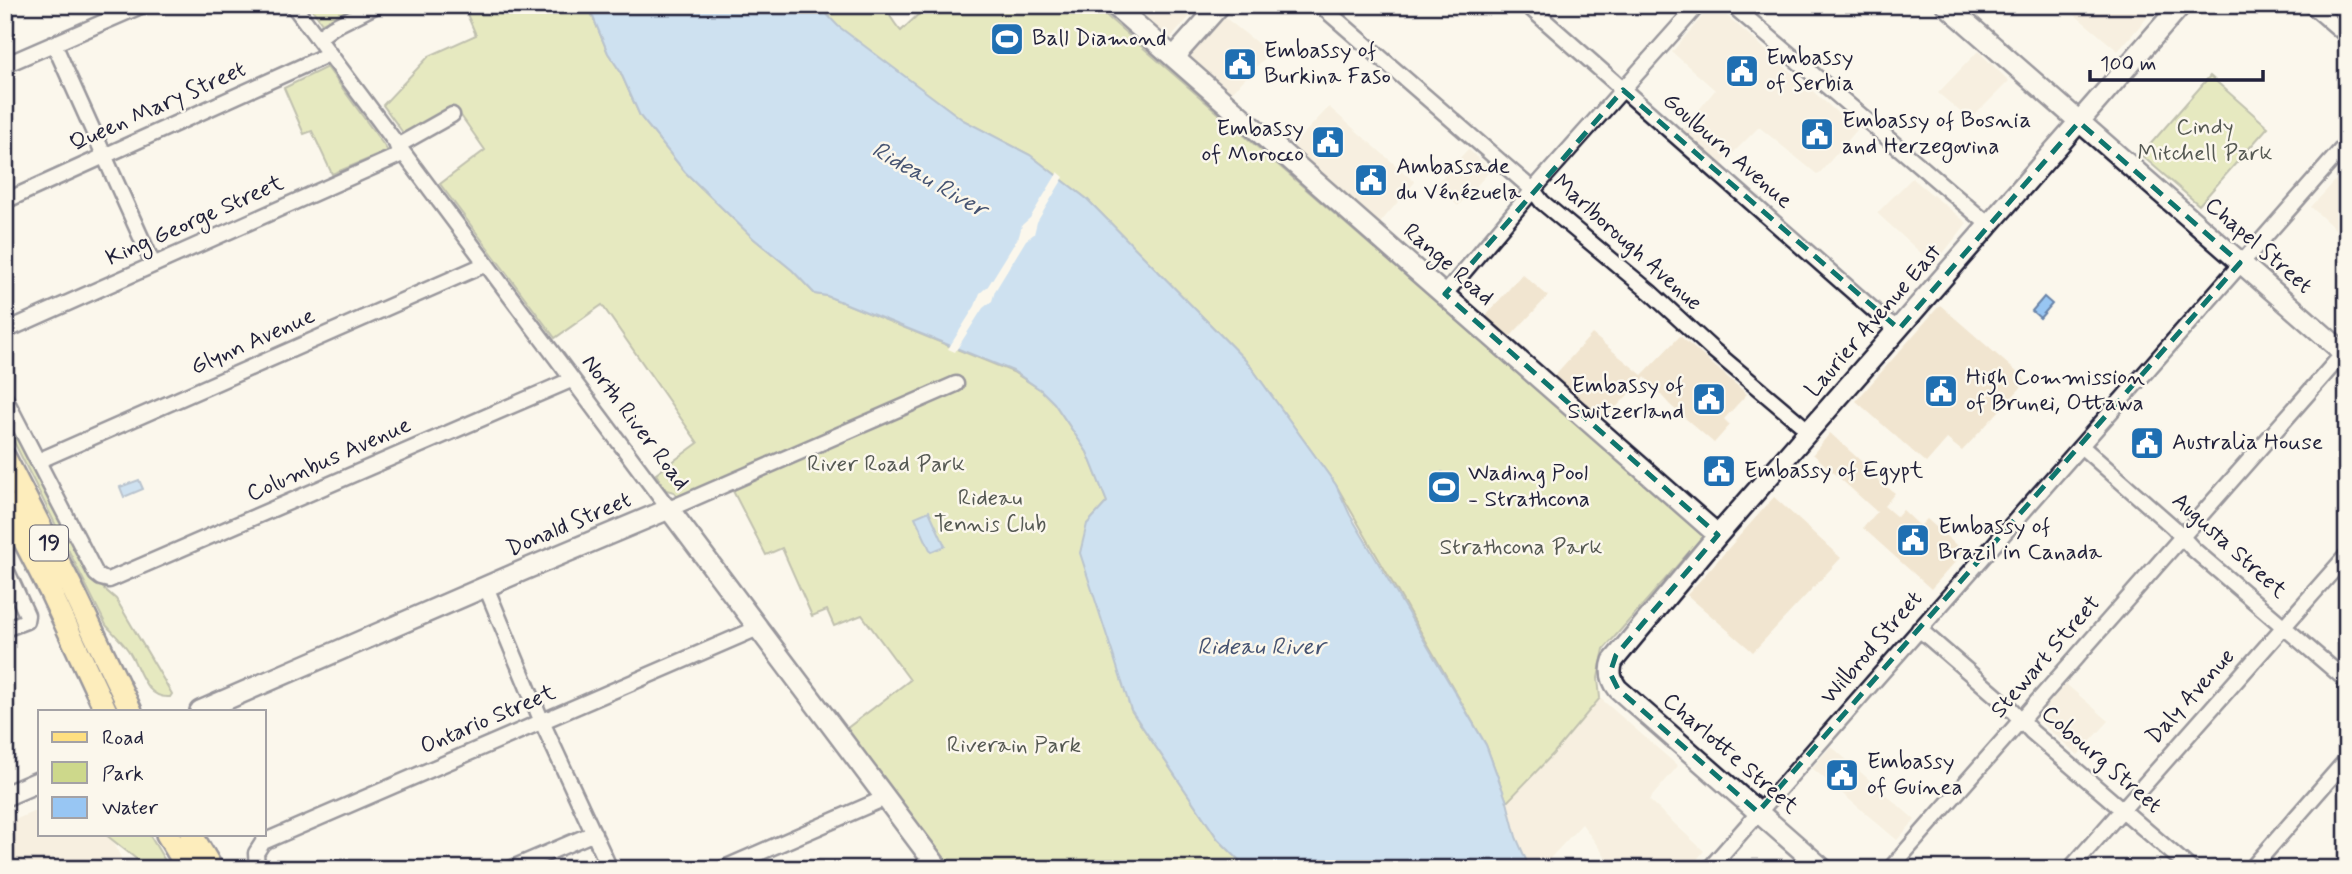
<svg xmlns="http://www.w3.org/2000/svg" width="2352" height="874" font-family="Mynerve,sans-serif">
<style>
.built{fill:#f1e5d0}
.green{fill:#cdd88b;stroke:#787d63;stroke-width:2}
.water{fill:#98c6f3;stroke:#6984a9;stroke-width:2}
.pier{fill:#fbf7ec}
.lines{fill:none;stroke-linecap:round;stroke-linejoin:round}
.street-casing{stroke:#22223b;stroke-width:19}
.secondary-casing{stroke:#22223b;stroke-width:24}
.primary-casing{stroke:#22223b;stroke-width:26}
.street{stroke:#fbf7ec;stroke-width:14}
.secondary{stroke:#fbf7ec;stroke-width:19}
.primary{stroke:#fedf80;stroke-width:21}
.marked{fill:none;stroke:#0f766e;stroke-width:5;stroke-dasharray:14 9;stroke-linejoin:round}
.labels{text-anchor:middle;dominant-baseline:central;stroke-width:5;stroke-linejoin:round;paint-order:stroke}
.shield{fill:#fbf7ec;stroke:#636270;stroke-width:2}
.shield-label{font-size:21px;font-weight:bold;fill:#22223b}
.poi-label{font-size:23px;fill:#22223b;stroke:#fbf7ec;text-anchor:start}
.street-label{font-size:23px;fill:#22223b;stroke:#fbf7ec}
.park-label{font-size:23px;fill:#555953;stroke:#fbf7ec}
.water-label{font-size:24px;font-style:italic;fill:#455372;stroke:#fbf7ec}
</style>
<rect width="100%" height="100%" fill="#fbf7ec"/>
<filter id="ink" filterUnits="userSpaceOnUse"><feTurbulence type="fractalNoise" baseFrequency=".0143" numOctaves="2"/><feDisplacementMap in="SourceGraphic" scale="14" xChannelSelector="R" yChannelSelector="G"/><feConvolveMatrix kernelMatrix="1 2 1 2 8 2 1 2 1" color-interpolation-filters="sRGB"/></filter>
<g filter="url(#ink)">
<path class="built" d="M1157,5H1200L1170,39L1145,18Z
M1712,5H1715L1857,130L1818,175L1759,127L1720,166L1681,132L1715,90L1672,52Z
M2063,5H2158L2118,51Z
M1223,16L1270,53L1231,93L1187,58Z
M1978,51L2009,81L1970,120L1938,93Z
M1329,107L1415,182L1380,223L1291,147Z
M1468,149L1491,170L1458,206L1435,185Z
M2347,168V240L2311,207Z
M1912,178L1967,223L1934,265L1877,213Z
M1522,274L1548,296L1508,339L1484,318Z
M1940,305L2027,381L1962,451L1947,439L1926,463L1856,401Z
M1592,334L1642,375L1680,336L1747,394L1724,419L1730,425L1714,443L1670,405L1645,377L1602,422L1552,378Z
M1830,433L1872,471L1875,478L1895,493L1884,506L1897,517L1903,510L1920,526L1927,519L1964,552L1931,589L1863,528L1877,512L1813,454Z
M1774,497L1841,558L1753,652L1687,595Z
M2066,684L2109,721L2078,755L2035,718Z
M1600,698L1678,766L1649,800L1704,851L1689,869H1614L1582,824L1540,869H1530L1516,837L1507,802L1553,754Z
M1831,746L1915,820L1897,840L1812,768Z
M40,809V834H110L126,869H5V824Z"/>
<path class="green" d="M309,5H361L322,23Z
M463,5H588L608,53L620,71L640,116L685,172L753,238L792,270L815,294L827,296L1013,372L1041,390L1054,403L1087,452L1107,502L1087,524L1131,710L1218,839L1248,869H953L846,729L910,680L862,615L834,626L827,610L812,616L782,548L766,555L732,489L688,508L674,492L666,490L656,474L698,443L602,305L555,338L440,184L485,150L455,107L406,137L383,105L429,56L476,35Z
M814,5H881C890,13 893,23 901,31L928,5H1094L1704,535L1604,649L1598,678L1600,698L1553,754L1507,802L1486,745L1336,485L1248,363L1087,199L1030,155L963,120L874,54L861,48Z
M327,67L388,151L332,174L312,131L304,134L284,88Z
M2210,76L2268,127L2199,205L2141,155Z
M5,403L95,581L116,599L172,694L170,697C144,699 140,667 128,650C122,641 113,633 106,625L5,424Z
M105,834H149L170,869H149Z"/>
<path class="water" d="M588,5H818L838,26L963,120L1030,155L1087,199L1248,363L1336,485L1350,515L1486,745L1507,802L1516,837L1530,869H1248L1218,839L1131,710L1080,553L1087,524L1107,502L1087,452L1054,403L1041,390L1013,371L827,296L815,294L792,270L753,238L685,172L640,116L620,71L608,53Z
M2044,297L2052,304L2040,318L2032,311Z
M1442,472L1456,478L1446,502L1432,496Z
M139,480L143,489L124,497L120,487Z
M929,511L945,546L931,552L915,517Z"/>
<path class="pier" d="M1058,172L1064,177L1037,222L1034,234L1026,240L995,291L992,301L983,308L955,352L948,349L975,306L980,293L988,286L1019,236L1022,225L1030,218Z"/>
<g class="lines">
<g class="street-casing">
<path id="street" d="M293,5L669,509L956,384
M1320,5L1533,190L1542,202L1650,292L1712,349L1809,431
M1527,5L1886,321L1899,329
M1732,5L1989,225
M2311,5L2347,36
M318,38L333,27L377,5
M54,44L153,264
M5,65L143,5
M397,146L452,115
M5,201L329,54
M1445,294L1533,190L1698,5
M5,331L402,154
M5,398L96,574L101,578L109,580L571,380
M2081,446L2173,527L2193,549L2347,681
M38,461L486,264
M5,567L27,615L26,621L5,629
M486,587L542,722L610,869
M1919,629L2009,707L2032,732L2191,869
M257,869L256,853L263,842L758,628
M510,869L594,833
M722,869L885,798
M1709,869L2347,143
M1890,869L2347,349
M2070,869L2347,555
M2251,869L2347,759"/>
</g>
<g class="secondary-casing">
<path id="secondary" d="M1114,5L1718,535
M1946,5L2336,346L2347,359
M1176,59L1181,49L1220,5
M200,711L524,570L669,509L939,869
M5,796L40,781
M1823,869L1618,689C1611,680 1609,672 1613,661L1718,535L2181,5"/>
</g>
<g class="primary-casing">
<path id="primary" d="M5,458L73,590L131,711
M5,503L50,591L106,711
M167,834L188,869
M191,834L212,869"/>
</g>
<use href="#street" class="street"/>
<use href="#secondary" class="secondary"/>
<use href="#primary" class="primary"/>
</g>
</g>
<path d="M0 0H2352V874H0ZM1623,90L1899,329L2079,122L2240,263L1758,812L1618,689L1610,673L1616,655L1718,535L1445,294Z" fill="#fbf7ec" fill-opacity=".55" fill-rule="evenodd"/>
<path class="marked" d="M1623,90L1899,329L2079,122L2240,263L1758,812L1618,689L1610,673L1616,655L1718,535L1445,294Z"/>
<defs>
<g id="stadium-square" transform="scale(1.75)"><rect x="-9" y="-9" width="18" height="18" rx="4" fill="#1f6fb2" stroke="#fbf7ec"/><path d="M0-5a6.5 5 0 1 0 0 10a6.5 5 0 1 0 0-10ZM-3.5-1.8h7v3.6h-7Z" fill="#fff"/></g>
<g id="civic-square" transform="scale(1.75)"><rect x="-9" y="-9" width="18" height="18" rx="4" fill="#1f6fb2" stroke="#fbf7ec"/><path d="M-.6-6.5H3V-4.5H.6V-3L4-1V1h2V6H-6V1h2V-1L-.6-3ZM-1.2 2.5V6h2.4V2.5Z" fill="#fff"/></g>
</defs>
<g fill-rule="evenodd">
<use href="#stadium-square" x="1007" y="39"/>
<use href="#civic-square" x="1240" y="64"/>
<use href="#civic-square" x="1742" y="71"/>
<use href="#civic-square" x="1817" y="134"/>
<use href="#civic-square" x="1328" y="142"/>
<use href="#civic-square" x="1371" y="180"/>
<use href="#civic-square" x="1941" y="391"/>
<use href="#civic-square" x="1709" y="399"/>
<use href="#civic-square" x="2147" y="443"/>
<use href="#civic-square" x="1719" y="471"/>
<use href="#stadium-square" x="1444" y="487"/>
<use href="#civic-square" x="1913" y="540"/>
<use href="#civic-square" x="1842" y="775"/>
</g>
<g class="labels">
<rect class="shield" x="30" y="525.5" width="38" height="35" rx="5"/>
<g class="shield-label">
<text x="49" y="543">19</text>
</g>
<g class="poi-label">
<text x="1032" y="39">Ball Diamond</text>
<text x="1264" y="51">Embassy of<tspan x="1264" dy="26">Burkina Faso</tspan></text>
<text x="1766" y="58">Embassy<tspan x="1766" dy="26">of Serbia</tspan></text>
<text x="1842" y="121">Embassy of Bosnia<tspan x="1842" dy="26">and Herzegovina</tspan></text>
<text x="1304" y="129" text-anchor="end">Embassy<tspan x="1304" dy="26">of Morocco</tspan></text>
<text x="1396" y="167">Ambassade<tspan x="1396" dy="26">du Vénézuela</tspan></text>
<text x="1966" y="378">High Commission<tspan x="1966" dy="26">of Brunei, Ottawa</tspan></text>
<text x="1684" y="386" text-anchor="end">Embassy of<tspan x="1684" dy="26">Switzerland</tspan></text>
<text x="2172" y="443">Australia House</text>
<text x="1744" y="471">Embassy of Egypt</text>
<text x="1468" y="474">Wading Pool<tspan x="1468" dy="26">- Strathcona</tspan></text>
<text x="1938" y="527">Embassy of<tspan x="1938" dy="26">Brazil in Canada</tspan></text>
<text x="1867" y="762">Embassy<tspan x="1867" dy="26">of Guinea</tspan></text>
</g>
<g class="street-label">
<text transform="translate(158 107) rotate(-24)">Queen Mary Street</text>
<text transform="translate(1727 151) rotate(41)">Goulburn Avenue</text>
<text transform="translate(195 221) rotate(-24)">King George Street</text>
<text transform="translate(1627 243) rotate(42)">Marlborough Avenue</text>
<text transform="translate(2258 246) rotate(41)">Chapel Street</text>
<text transform="translate(1448 265) rotate(41)">Range Road</text>
<text transform="translate(1874 321) rotate(-49)">Laurier Avenue East</text>
<text transform="translate(253 342) rotate(-24)">Glynn Avenue</text>
<text transform="translate(635 423) rotate(53)">North River Road</text>
<text transform="translate(329 460) rotate(-24)">Columbus Avenue</text>
<text transform="translate(569 525) rotate(-23)">Donald Street</text>
<text transform="translate(2229 546) rotate(42)">Augusta Street</text>
<text transform="translate(1872 648) rotate(-49)">Wilbrod Street</text>
<text transform="translate(2046 657) rotate(-49)">Stewart Street</text>
<text transform="translate(2191 697) rotate(-48)">Daly Avenue</text>
<text transform="translate(488 720) rotate(-23)">Ontario Street</text>
<text transform="translate(1730 754) rotate(41)">Charlotte Street</text>
<text transform="translate(2101 760) rotate(41)">Cobourg Street</text>
</g>
<g class="park-label">
<text x="2205" y="128">Cindy<tspan x="2205" dy="26">Mitchell Park</tspan></text>
<text x="886" y="465">River Road Park</text>
<text x="990" y="499">Rideau<tspan x="990" dy="26">Tennis Club</tspan></text>
<text x="1521" y="548">Strathcona Park</text>
<text x="1014" y="746">Riverain Park</text>
</g>
<g class="water-label">
<text transform="translate(929 180) rotate(30)">Rideau River</text>
<text x="1261" y="647">Rideau River</text>
</g>
</g>
<rect width="2352" height="874" fill="none" stroke="#fbf7ec" stroke-width="28"/>
<rect x="14" y="14" width="2324" height="846" fill="none" stroke="#22223b" stroke-width="2.5" filter="url(#ink)"/>
<rect x="38" y="710" width="228" height="126" fill="#fbf7ec" stroke="#a4a2a5" stroke-width="2"/>
<rect x="52" y="732" width="35" height="10" fill="#fedf80" stroke="#a4a2a5" stroke-width="2"/>
<text x="102" y="744" font-size="21" fill="#22223b">Road</text>
<rect x="52" y="762" width="35" height="21" fill="#cdd88b" stroke="#a4a2a5" stroke-width="2"/>
<text x="102" y="780" font-size="21" fill="#22223b">Park</text>
<rect x="52" y="797" width="35" height="21" fill="#98c6f3" stroke="#a4a2a5" stroke-width="2"/>
<text x="102" y="814" font-size="21" fill="#22223b">Water</text>
<path d="M2090 70v10h173v-10" fill="none" stroke="#22223b" stroke-width="3.5"/>
<text x="2100" y="70" font-size="21" fill="#22223b" stroke="#fbf7ec" stroke-width="5" paint-order="stroke">100 m</text>
</svg>
